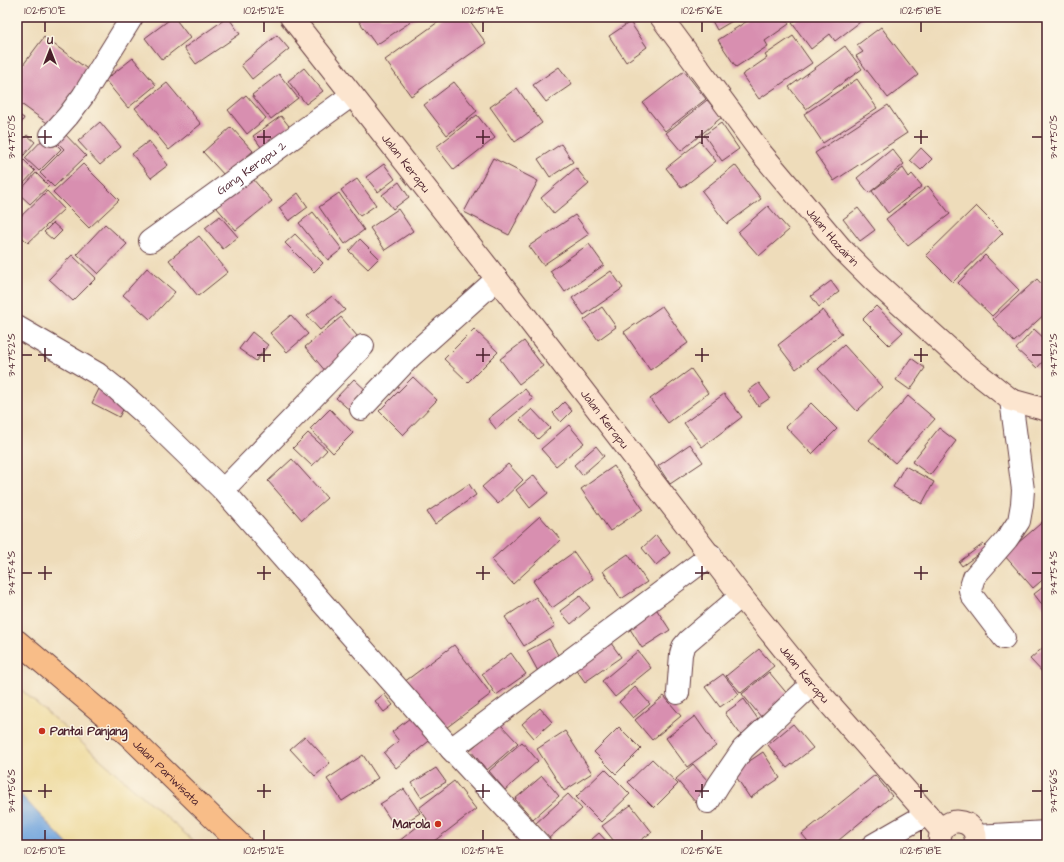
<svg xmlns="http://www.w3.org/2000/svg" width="1064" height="862" font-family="'Architects Daughter',sans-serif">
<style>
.sand{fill:#eeda9e;stroke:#9c7c64}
.water{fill:#72a5de;stroke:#5e6284}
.building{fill:#d88fb0}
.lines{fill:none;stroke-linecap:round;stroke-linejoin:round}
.street-casing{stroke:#633b40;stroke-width:24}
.secondary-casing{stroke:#633b40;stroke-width:24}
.primary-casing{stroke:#633b40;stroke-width:24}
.street{stroke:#fff;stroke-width:22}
.secondary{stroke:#fce5cf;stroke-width:22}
.primary{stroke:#f8bd88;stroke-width:22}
.ticks{fill:none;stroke:#4a1f2b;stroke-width:1.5}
.poi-dot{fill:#c8321e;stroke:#fcf5e5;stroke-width:1.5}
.labels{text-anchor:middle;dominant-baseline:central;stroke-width:3;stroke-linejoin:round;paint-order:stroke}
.street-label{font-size:12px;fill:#4a1f2b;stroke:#fcf5e5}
.poi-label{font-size:12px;font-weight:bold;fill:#4a1f2b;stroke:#fcf5e5;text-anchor:start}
.neatline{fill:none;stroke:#4a1f2b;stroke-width:1.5}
.ticks-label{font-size:10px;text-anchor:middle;fill:#4a1f2b}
</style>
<rect width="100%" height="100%" fill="#fcf5e5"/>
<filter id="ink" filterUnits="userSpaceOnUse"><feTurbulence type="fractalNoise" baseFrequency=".025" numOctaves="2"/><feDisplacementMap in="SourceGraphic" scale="8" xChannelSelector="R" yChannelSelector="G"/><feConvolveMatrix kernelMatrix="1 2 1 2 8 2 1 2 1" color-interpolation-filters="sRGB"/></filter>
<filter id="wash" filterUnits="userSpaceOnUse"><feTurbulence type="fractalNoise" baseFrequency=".012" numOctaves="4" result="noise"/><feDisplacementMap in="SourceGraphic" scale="16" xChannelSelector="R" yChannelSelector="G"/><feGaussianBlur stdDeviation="0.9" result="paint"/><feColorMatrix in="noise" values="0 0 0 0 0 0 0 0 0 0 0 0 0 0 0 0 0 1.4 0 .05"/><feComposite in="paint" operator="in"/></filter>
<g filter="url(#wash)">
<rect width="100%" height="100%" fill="#eedcba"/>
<path class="sand" d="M17,686L198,845H68L17,791Z"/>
<path class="water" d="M17,791L68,845H17Z"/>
<g id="blocks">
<path class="building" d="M173,17H174L190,38L162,60L145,38Z
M228,17L240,34L196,64L184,48Z
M356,17H418L376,45Z
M445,17H467L486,43L411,96L385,60Z
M710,17H739L717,30Z
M747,17H785L789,24L765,41L768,46L736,67L718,40L747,21L745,18Z
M800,17H862L864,19L835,41L830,34L811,49L792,23Z
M630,22L647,47L626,62L609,36Z
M881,27L918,75L888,98L856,56L863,52L857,45Z
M277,35L289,49L252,79L241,65Z
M793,36L812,63L759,99L742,75L767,58L765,55Z
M44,37L90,71L50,125L17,101V73Z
M845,46L862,69L806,109L789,87Z
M133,58L156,85L128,108L105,80Z
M559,67L572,84L546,102L533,85Z
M304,68L323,91L306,104L288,81Z
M684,71L706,99L665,131L643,103Z
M279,74L298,98L271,119L252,95Z
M857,79L877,108L823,143L804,114Z
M454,82L477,111L447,135L424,105Z
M167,83L201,124L169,150L135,108Z
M517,88L542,123L515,142L490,107Z
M246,95L266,118L247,134L228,110Z
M707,100L722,117L681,151L666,133Z
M888,105L907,133L834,181L815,153Z
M17,114L24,118L17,131Z
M477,115L495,138L454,170L436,147Z
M281,116L293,131L264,151L253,136Z
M100,122L121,147L100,165L78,141Z
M721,123L739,149L722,161L704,135Z
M231,127L253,151L225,176L203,152Z
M62,131L86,156L54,187L40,173L64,149L54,139Z
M27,135L35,142L19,161L17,159V146Z
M47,135L61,149L39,171L25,158Z
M149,141L168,165L151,178L132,154Z
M700,141L716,161L682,188L666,168Z
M561,144L573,162L550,177L538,159Z
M921,148L932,159L921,170L910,160Z
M892,149L904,164L869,193L857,178Z
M493,158L538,181L509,235L464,212Z
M24,160L35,171L23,184L17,179V167Z
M83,164L119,200L89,228L53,192Z
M384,164L395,179L378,192L366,177Z
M735,165L761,199L727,224L702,191Z
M576,168L589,184L554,214L541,198Z
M903,168L909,177L912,174L922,186L888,213L872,191Z
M36,173L49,186L30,204L18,193Z
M252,178L272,201L236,230L216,207Z
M357,179L376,205L360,216L341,190Z
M399,182L409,197L393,209L382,195Z
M928,186L950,214L908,246L886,219Z
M47,191L64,209L28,243L17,232V220Z
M298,193L308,207L289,221L279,208Z
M339,193L364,230L345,244L319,207Z
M768,206L789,230L759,256L738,232Z
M976,206L1003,233L953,282L926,255Z
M858,208L875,230L860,241L843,219Z
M398,209L413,231L385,250L370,228Z
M313,212L342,249L328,260L299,223Z
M575,215L589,234L543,265L529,246Z
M220,216L238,237L223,249L205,228Z
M53,223L62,231L53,240L44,232Z
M105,224L127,244L98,274L77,254Z
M295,234L323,263L314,272L285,243Z
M199,236L228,272L198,296L169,260Z
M360,239L379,258L368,269L349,251Z
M589,244L604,265L565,292L550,271Z
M72,255L96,278L73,301L49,279Z
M985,255L1019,290L992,316L958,283Z
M147,268L175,292L150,319L123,295Z
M611,271L623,288L584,315L572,298Z
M1037,279L1047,290V312L1014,342L993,319Z
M831,281L839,292L819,307L811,296Z
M332,296L345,310L320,330L307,316Z
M662,306L688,343L650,370L624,332Z
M876,306L903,332L889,345L863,319Z
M602,307L616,327L598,340L584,320Z
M823,310L842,334L796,369L778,345Z
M291,315L308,334L287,352L270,333Z
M341,317L363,343L327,373L305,347Z
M474,329L498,352L468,382L444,359Z
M1034,329L1047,341V357L1037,368L1016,349Z
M252,332L268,345L256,361L239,349Z
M524,341L543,366L519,384L500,359Z
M844,345L882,387L857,411L818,369Z
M911,358L925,368L910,390L896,380Z
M691,369L708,393L668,423L650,399Z
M413,377L437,400L403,435L379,411Z
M354,379L371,395L354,414L336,398Z
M759,383L770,398L758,406L748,391Z
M100,387L127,402L119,417L92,403Z
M525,389L533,399L496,429L488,419Z
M724,394L742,417L702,447L684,423Z
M908,396L935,419L895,463L869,440Z
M564,402L572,411L561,422L553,413Z
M811,403L837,429L812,454L786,427Z
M330,409L353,433L333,453L310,429Z
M532,409L550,428L538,439L520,420Z
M569,425L584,443L556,466L541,449Z
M939,428L956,441L930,475L912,462Z
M308,433L327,450L312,466L293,448Z
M690,444L703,462L670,484L658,466Z
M596,446L604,456L582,475L574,465Z
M292,459L327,498L302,520L268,481Z
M508,464L523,480L498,504L482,487Z
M614,466L643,509L610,531L581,489Z
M905,466L934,482L922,504L893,487Z
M534,475L548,493L530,508L516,490Z
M469,484L476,495L435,524L427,512Z
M540,516L561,540L513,584L491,560Z
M1047,518V576L1033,588L1004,555Z
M656,535L670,553L656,565L642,548Z
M983,544L987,548L962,566L959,562Z
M574,552L593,579L552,608L533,581Z
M628,554L647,582L621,599L603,571Z
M1047,584V611L1034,594Z
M580,596L590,608L571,624L560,611Z
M536,597L555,626L524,646L505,617Z
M653,604L670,630L642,648L625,621Z
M549,639L562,662L540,675L527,651Z
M608,639L621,657L585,682L572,664Z
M1047,644V677L1030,659Z
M454,645L491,694L442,731L404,682Z
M759,649L774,666L741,693L726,676Z
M638,651L651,668L615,697L602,681Z
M511,653L526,674L496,695L482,674Z
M769,672L789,696L762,718L742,694Z
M723,674L739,694L720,707L705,687Z
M635,687L650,704L633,718L619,702Z
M384,694L393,705L384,712L375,701Z
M664,696L681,716L652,740L635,720Z
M744,699L760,722L741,735L725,713Z
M540,708L552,722L534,738L522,724Z
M415,714L434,737L396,768L384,753L399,741L392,732Z
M695,716L716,746L687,767L666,738Z
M500,724L518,743L487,770L470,750Z
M793,724L813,748L787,768L768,745Z
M619,727L641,749L616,774L594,752Z
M565,731L592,773L564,791L537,749Z
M305,736L330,763L315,776L290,749Z
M522,742L538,761L505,790L489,771Z
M763,752L780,778L750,798L733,772Z
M363,755L378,778L342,801L327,779Z
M652,759L678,784L654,808L628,782Z
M693,764L714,788L696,803L676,779Z
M436,768L446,782L421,797L412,783Z
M605,769L630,794L601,822L576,797Z
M875,775L892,796L833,845H811L802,834Z
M542,776L559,796L533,819L515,799Z
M454,781L476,809L429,845H394L427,819L419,808Z
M404,789L420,813L396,828L380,804Z
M568,794L582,809L548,839L535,824Z
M631,805L652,832L634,845H617L602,826Z
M599,833L610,845H585Z"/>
</g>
</g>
<g filter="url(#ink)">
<use href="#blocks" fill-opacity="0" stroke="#633b40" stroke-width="1"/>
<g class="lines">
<g class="street-casing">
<g id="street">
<path d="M51,135L68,116L83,96L132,17"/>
<path id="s1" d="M150,241L352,95"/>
<path d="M17,327L98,374L118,390L145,414L223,490L451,749L540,845"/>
<path d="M361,409L410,357L497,279"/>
<path d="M223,490L363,346"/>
<path d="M1004,638L972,596L970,590L974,577L1007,539L1019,521L1022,504L1023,490L1011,400"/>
<path d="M678,693L681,654L683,647L688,641L741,596"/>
<path d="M451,749L711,555"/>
<path d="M708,802L719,784L743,749L812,684"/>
<path d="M976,836L1047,832"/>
<path d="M873,845L927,814"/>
</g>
</g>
<g class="secondary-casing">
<g id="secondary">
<path id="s2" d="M291,17L497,279L741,596L812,684L941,830"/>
<path id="s3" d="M661,17L762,154L841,248L872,279L968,366L1011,400L1047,410"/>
<path d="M940,844C936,812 982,816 975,845"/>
</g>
</g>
<g class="primary-casing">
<g id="primary">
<path id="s4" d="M17,641L128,735L241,845"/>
</g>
</g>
<use href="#street" class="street"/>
<use href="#secondary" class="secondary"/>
<use href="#primary" class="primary"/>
</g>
</g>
<path class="ticks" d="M45,22V32M264,22V32M483,22V32M702,22V32M921,22V32M45,130V144M264,130V144M483,130V144M702,130V144M921,130V144M22,137H32M38,137H52M257,137H271M476,137H490M695,137H709M914,137H928M1032,137H1042M45,348V362M264,348V362M483,348V362M702,348V362M921,348V362M22,355H32M38,355H52M257,355H271M476,355H490M695,355H709M914,355H928M1032,355H1042M45,566V580M264,566V580M483,566V580M702,566V580M921,566V580M22,573H32M38,573H52M257,573H271M476,573H490M695,573H709M914,573H928M1032,573H1042M45,784V798M264,784V798M483,784V798M702,784V798M921,784V798M22,791H32M38,791H52M257,791H271M476,791H490M695,791H709M914,791H928M1032,791H1042M45,830V840M264,830V840M483,830V840M702,830V840M921,830V840"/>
<g class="poi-dot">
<circle cx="42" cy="731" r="4"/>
<circle cx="438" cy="824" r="4"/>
</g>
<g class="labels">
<g class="street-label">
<text stroke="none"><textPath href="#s2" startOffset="186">Jalan Kerapu</textPath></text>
<text stroke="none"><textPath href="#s1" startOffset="125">Gang Kerapu 2</textPath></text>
<text stroke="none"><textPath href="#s3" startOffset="279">Jalan Hazairin</textPath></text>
<text stroke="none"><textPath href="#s2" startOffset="510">Jalan Kerapu</textPath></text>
<text stroke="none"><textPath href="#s2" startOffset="834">Jalan Kerapu</textPath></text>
<text stroke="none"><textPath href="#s4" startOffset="199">Jalan Pariwisata</textPath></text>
</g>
<g class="poi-label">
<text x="50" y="731">Pantai Panjang</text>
<text x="430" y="824" text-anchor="end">Marola</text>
</g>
</g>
<rect width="1064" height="862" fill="none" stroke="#fcf5e5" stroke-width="44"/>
<g transform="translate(50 50)" stroke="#fcf5e5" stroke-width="3" paint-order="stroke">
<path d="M0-3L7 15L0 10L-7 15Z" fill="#4a1f2b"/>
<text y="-6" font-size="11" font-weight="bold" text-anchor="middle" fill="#4a1f2b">U</text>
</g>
<rect x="22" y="22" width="1020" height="818" class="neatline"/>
<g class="ticks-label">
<text x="45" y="14">102°15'10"E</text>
<text x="264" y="14">102°15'12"E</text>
<text x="483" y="14">102°15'14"E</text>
<text x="702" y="14">102°15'16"E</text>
<text x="921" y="14">102°15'18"E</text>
<text transform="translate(11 137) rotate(-90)" y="4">3°47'50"S</text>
<text transform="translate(1053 137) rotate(-90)" y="4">3°47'50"S</text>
<text transform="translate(11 355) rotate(-90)" y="4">3°47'52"S</text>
<text transform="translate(1053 355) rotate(-90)" y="4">3°47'52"S</text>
<text transform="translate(11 573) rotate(-90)" y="4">3°47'54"S</text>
<text transform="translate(1053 573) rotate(-90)" y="4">3°47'54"S</text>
<text transform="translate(11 791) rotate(-90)" y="4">3°47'56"S</text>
<text transform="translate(1053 791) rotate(-90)" y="4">3°47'56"S</text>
<text x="45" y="854">102°15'10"E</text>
<text x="264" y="854">102°15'12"E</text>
<text x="483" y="854">102°15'14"E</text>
<text x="702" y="854">102°15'16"E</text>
<text x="921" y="854">102°15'18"E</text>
</g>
</svg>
